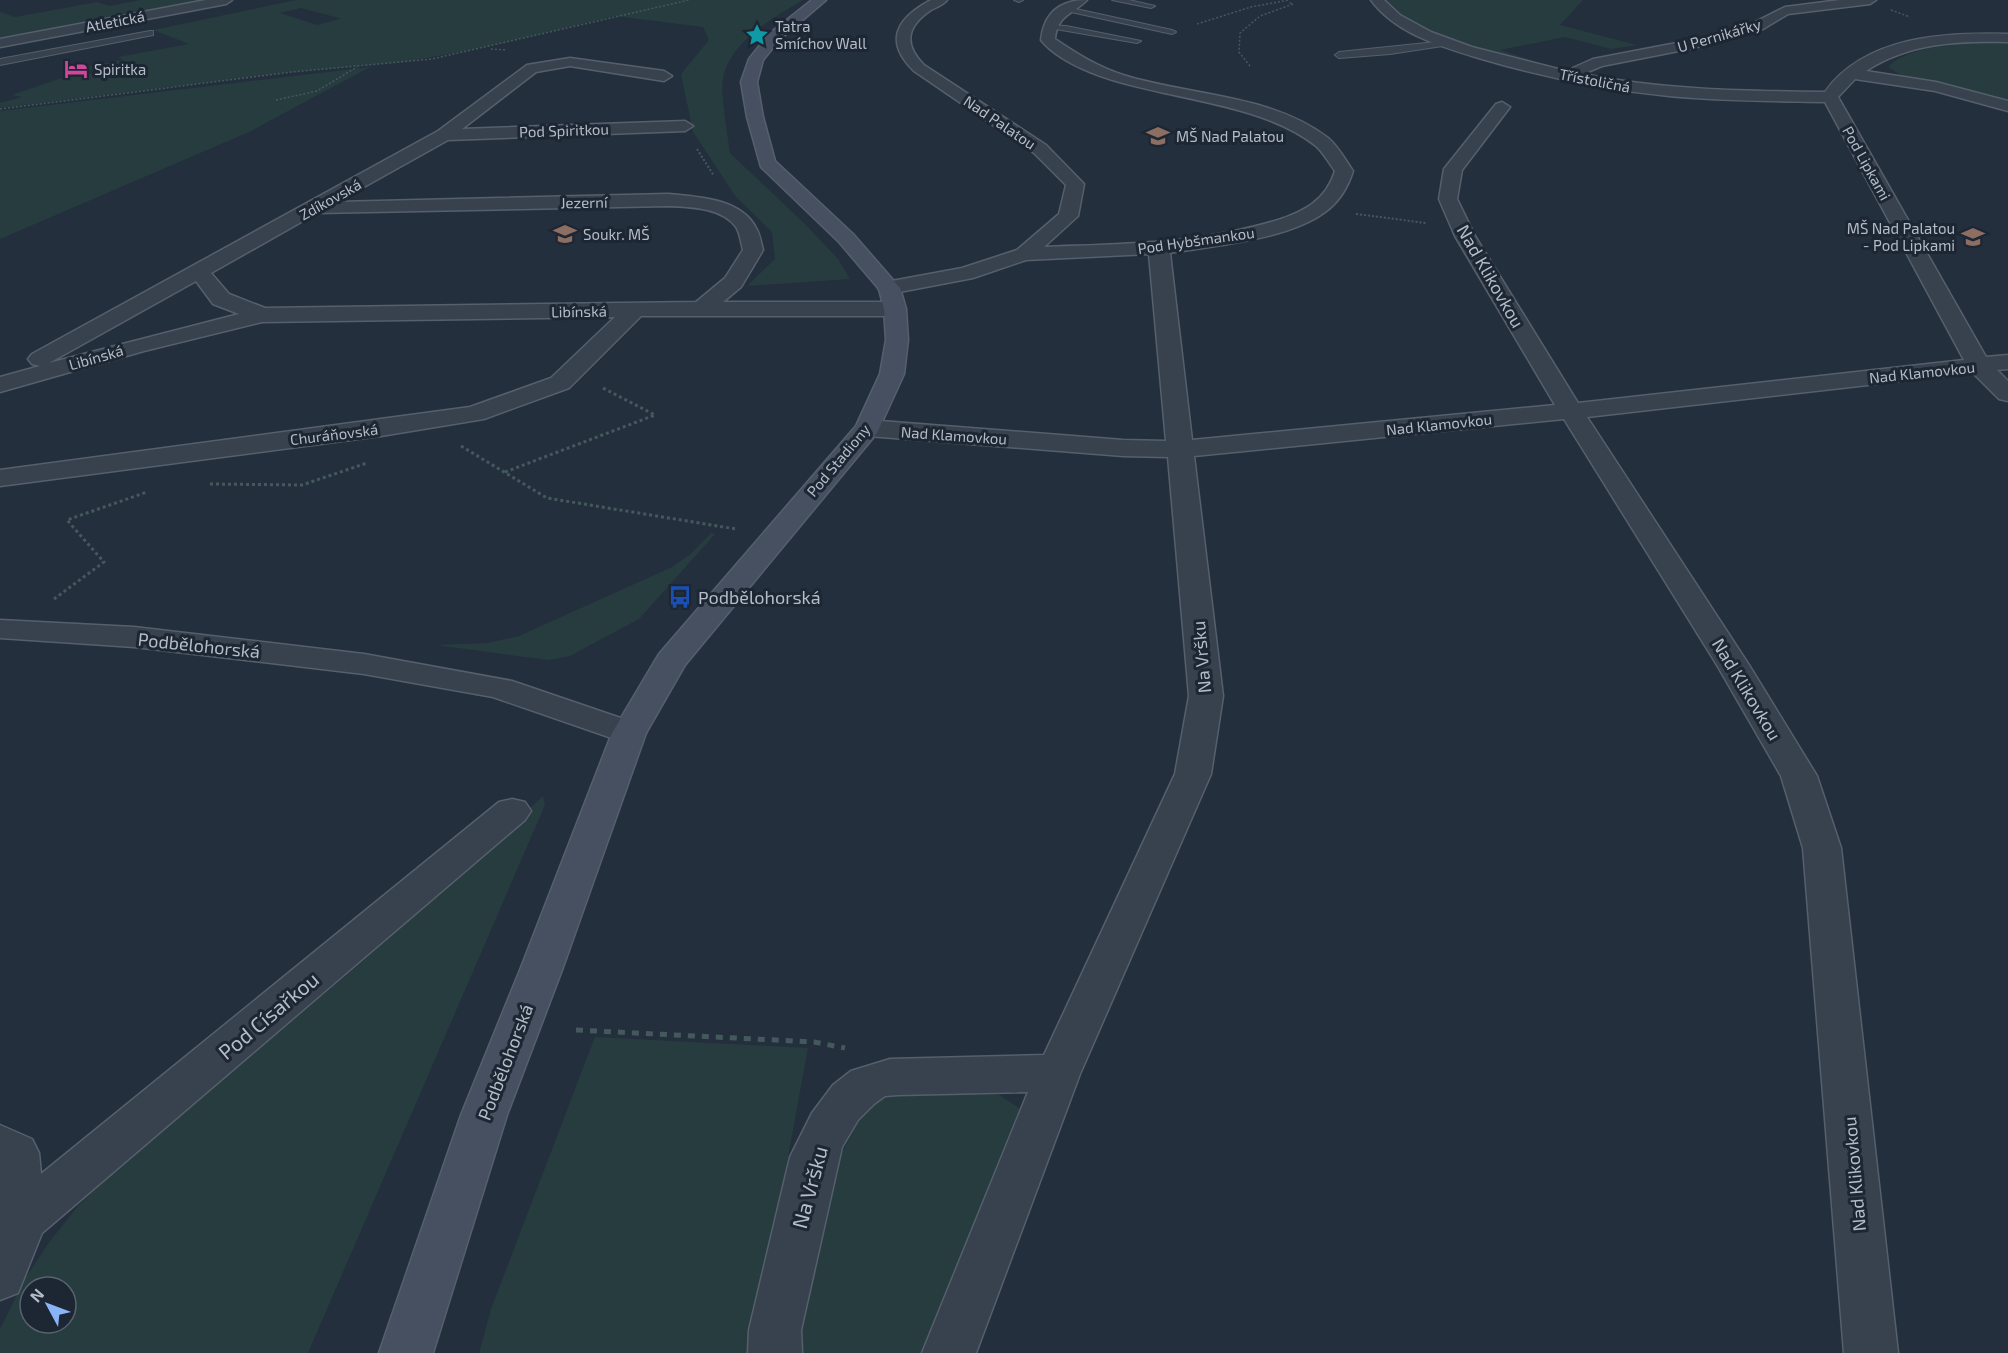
<svg xmlns="http://www.w3.org/2000/svg" width="2008" height="1353" font-family="'Exo 2',sans-serif">
<style>
.green{fill:#263c3f;fill-rule:evenodd}
.lines{fill:none;stroke-linecap:round;stroke-linejoin:round}
.service-casing{stroke:#565f6c;stroke-width:2}
.minor-casing{stroke:#565f6c;stroke-width:3}
.tertiary-casing{stroke:#565f6c;stroke-width:3}
.secondary-casing{stroke:#565f6c;stroke-width:3}
.path-far3{stroke:#44595c;stroke-width:1.5;stroke-dasharray:2 2;stroke-linecap:butt}
.path-far2{stroke:#44595c;stroke-width:2;stroke-dasharray:2 2;stroke-linecap:butt}
.path-far1{stroke:#44595c;stroke-width:3;stroke-dasharray:3 3;stroke-linecap:butt}
.path{stroke:#44595c;stroke-width:5;stroke-dasharray:7 7;stroke-linecap:butt}
.service{fill:#38414e;fill-rule:evenodd}
.minor{fill:#38414e;fill-rule:evenodd}
.tertiary{fill:#38414e;fill-rule:evenodd}
.secondary{fill:#465061;fill-rule:evenodd}
.labels{text-anchor:middle;dominant-baseline:central;stroke-width:6;stroke-linejoin:round;paint-order:stroke}
.far-street-label{font-size:15px;fill:#b4bcc9;stroke:#1d2633}
.far-poi-label{font-size:15px;fill:#b4bcc9;stroke:#1d2633;text-anchor:start}
.street-label{font-size:18px;fill:#b4bcc9;stroke:#1d2633}
.poi-label{font-size:18px;fill:#b4bcc9;stroke:#1d2633;text-anchor:start}
.near-street-label{font-size:21px;fill:#b4bcc9;stroke:#1d2633}
</style>
<rect width="100%" height="100%" fill="#242f3e"/>
<path class="green" d="M141,0H202L0,38V12L15,17L97,2L109,6Z
M296,0H803C774,17 729,42 723,79C720,93 728,136 730,153L806,225L838,259L850,279L747,286L775,259L772,232L736,197L693,132L681,74L709,40L703,27L615,16L476,49L410,61L291,72L0,108V103L22,97L12,95L59,79L96,73L87,67L123,60L118,57L189,44L153,30ZM301,8L339,18L340,19L317,25L280,13Z
M1386,0H1583L1560,25L1637,45L1611,49L1565,37L1500,50L1532,60L1527,62L1494,54L1403,20L1388,6Z
M1962,42H2008V102L1902,76L1888,67C1901,51 1942,46 1962,42Z
M370,67L249,132L0,239V111Z
M711,533L715,534L639,619L570,656L548,660L436,645L487,643L519,636L672,567L691,554Z
M543,796L545,805L308,1353H0V1329L23,1282L50,1241L79,1205L117,1169L362,962ZM30,1287H66V1323H30Z
M595,1037L808,1048L752,1353H479L491,1309Z
M916,1091L999,1095L1019,1108L1020,1122L921,1353H792L822,1190L871,1098Z"/>
<g class="lines">
<g class="service-casing">
<path id="service" d="M1014,0H1023L1019,2Z
M1112,0H1129L1155,6L1151,8Z
M1062,6L1172,30L1176,32L1172,34L1062,10Z
M1045,25L1066,26L1141,41L1137,43L1044,27Z
M150,31H153V35L0,65V59Z
M1446,41H1449V45L1390,54L1339,58L1335,55L1339,52Z"/>
</g>
<g class="minor-casing">
<path id="minor" d="M931,0H947C943,5 937,7 931,10C907,26 903,44 924,65L1046,145L1084,184L1078,216L1044,247C1115,244 1187,244 1256,226C1275,221 1295,216 1312,204C1323,196 1331,184 1335,171C1329,163 1323,152 1316,146C1258,100 1159,100 1090,72C1073,65 1053,55 1041,40C1044,12 1061,0 1087,0C1073,14 1057,15 1055,39C1077,54 1098,67 1123,75C1190,96 1271,94 1328,138C1338,146 1346,161 1353,171C1348,187 1339,202 1325,212C1289,239 1214,246 1170,253L1192,440L1555,405L1455,236L1439,199L1444,169L1496,104L1502,102L1510,107L1462,170L1457,199L1475,236L1578,403L1964,360L1825,102C1773,101 1721,101 1669,96C1606,90 1543,77 1482,59C1442,47 1396,34 1371,0H1384L1400,15L1431,32L1472,47L1566,71L1593,59L1692,40L1753,23L1785,7L1840,0H1876L1870,4L1788,14L1763,29L1694,48L1602,66L1583,74C1663,90 1744,91 1825,92C1865,36 1946,32 2008,34V42C1957,41 1909,43 1866,71L1936,82L2008,101V111L1935,91L1855,79L1838,97L1986,357L2008,355V369L1997,370L2008,381V401L1999,399L1973,373L1587,417L1749,665L1817,776L1841,848L1898,1353H1844L1803,848L1781,776L1717,665L1564,419L1194,456L1223,696L1211,774L1080,1074L976,1353H922L1028,1092L898,1095L885,1096L874,1104L858,1120L842,1147L801,1330L802,1353H748L749,1330L790,1157L812,1113L833,1085L851,1071L890,1059L1044,1055L1175,774L1189,696L1168,457L1123,456L868,436L859,433L855,428L859,423L868,420L1123,440L1166,441L1149,254L1026,260L973,278L889,294L881,293L878,288L881,283L962,268L1017,250L1059,214L1066,185L1034,153L914,71C883,41 897,18 931,0Z
M570,58L664,71L672,76L664,81L570,66L536,72L462,129L685,121L693,126L685,131L448,140L337,202L668,194C697,197 741,198 756,228C760,234 761,243 763,250L741,287L723,302H895L903,304L906,309L903,314L895,316H641L569,388L484,419L381,436L0,486V470L470,407L551,378L615,317L262,322L144,351L0,392V377L40,366L32,364L28,359L32,354L438,131L527,65ZM668,206C689,207 722,207 736,227C740,233 741,243 743,250L725,278L696,302L265,308L229,294L211,273L317,213ZM196,281L213,304L239,314L49,363Z
M512,799L525,802L531,811L525,820L42,1233L18,1293L0,1300V1125L32,1139L39,1153L41,1174L499,802Z"/>
</g>
<g class="tertiary-casing">
<path id="tertiary" d="M206,0H232L226,4L0,47V39Z
M0,620L134,627L364,654L512,681L641,725L646,733L641,741L629,744L493,697L364,674L134,647L0,638Z"/>
</g>
<g class="secondary-casing">
<path id="secondary" d="M812,0H826L779,40L763,60L757,82L763,117L775,161L853,234L900,288L906,309L908,340L904,374L877,433L685,665L646,733L562,970L507,1115L433,1353H379L461,1115L520,970L612,733L659,654L856,426L880,374L886,340L884,309L879,289L839,242L761,167L747,117L741,82L749,59L769,34Z"/>
</g>
<path class="path-far3" d="M1891,10L1910,17
M1197,24L1251,7L1289,0
M491,49L507,50
M1250,66L1239,52L1240,33L1260,16L1293,4L1288,2
M276,100L317,91L357,67
M0,109L292,72L432,59L689,0"/>
<path class="path-far2" d="M697,149L714,176
M1356,214L1426,223"/>
<path class="path-far1" d="M461,446L547,498L736,529
M505,472L655,415L601,387
M210,484L302,485L367,463
M54,599L104,562L67,520L147,492"/>
<path class="path" d="M576,1030L814,1042L845,1048"/>
<use href="#service" class="service"/>
<use href="#minor" class="minor"/>
<use href="#tertiary" class="tertiary"/>
<use href="#secondary" class="secondary"/>
</g>
<defs>
<g id="sight-bare" transform="scale(1.8)"><path d="M0-6L1.8-2.2L6-1.7L2.9 1.2L3.7 5.4L0 3.3L-3.7 5.4L-2.9 1.2L-6-1.7L-1.8-2.2Z" fill="#0f9aa8" stroke="#1d2633" stroke-width="2.5" paint-order="stroke"/></g>
<g id="hotel-bare" transform="scale(1.8)"><path d="M-6-4.5h1.5V1H6V5H4.5V3h-9V5H-6ZM-4 0a1.8 1.8 0 1 1 3.6 0ZM.5 0V-2.5h3Q6-2.5 6 0Z" fill="#d1479c" stroke="#1d2633" stroke-width="2.5" paint-order="stroke"/></g>
<g id="school-bare" transform="scale(1.8)"><path d="M0-5L7-2L0 1L-7-2ZM-4 1L0 2.5L4 1V4Q0 6-4 4Z" fill="#8d6e63" stroke="#1d2633" stroke-width="2.5" paint-order="stroke"/></g>
<g id="bus-bare" transform="scale(1.8)"><path d="M-5-6H5V4H4V6H2V4H-2V6H-4V4H-5ZM-3.5-4V0h7V-4ZM-3.5 1.2v1.5H-2V1.2ZM2 1.2v1.5H3.5V1.2Z" fill="#1a4fb4" stroke="#1d2633" stroke-width="2.5" paint-order="stroke"/></g>
</defs>
<g fill-rule="evenodd">
<use href="#sight-bare" x="757" y="35"/>
<use href="#hotel-bare" x="76" y="69"/>
<use href="#school-bare" x="1158" y="136"/>
<use href="#school-bare" x="565" y="234"/>
<use href="#school-bare" x="1973" y="237"/>
<use href="#bus-bare" x="680" y="597"/>
</g>
<g class="labels">
<g class="far-street-label">
<text transform="translate(115 21) rotate(-11)">Atletická</text>
<text transform="translate(1719 35) rotate(-16)">U Pernikářky</text>
<text transform="translate(1595 80) rotate(11)">Třístoličná</text>
<text transform="translate(1000 122) rotate(34)">Nad Palatou</text>
<text transform="translate(564 130) rotate(-2)">Pod Spiritkou</text>
<text transform="translate(1867 163) rotate(61)">Pod Lipkami</text>
<text transform="translate(330 199) rotate(-29)">Zdíkovská</text>
<text transform="translate(584 202) rotate(-1)">Jezerní</text>
<text transform="translate(1196 240) rotate(-8)">Pod Hybšmankou</text>
<text transform="translate(579 311) rotate(-1)">Libínská</text>
<text transform="translate(96 357) rotate(-16)">Libínská</text>
<text transform="translate(1922 372) rotate(-6)">Nad Klamovkou</text>
<text transform="translate(1439 424) rotate(-6)">Nad Klamovkou</text>
<text transform="translate(334 434) rotate(-7)">Churáňovská</text>
<text transform="translate(954 435) rotate(4)">Nad Klamovkou</text>
<text transform="translate(838 460) rotate(-50)">Pod Stadiony</text>
</g>
<g class="far-poi-label">
<text x="775" y="26">Tatra<tspan x="775" dy="17">Smíchov Wall</tspan></text>
<text x="94" y="69">Spiritka</text>
<text x="1176" y="136">MŠ Nad Palatou</text>
<text x="1955" y="228" text-anchor="end">MŠ Nad Palatou<tspan x="1955" dy="17">- Pod Lipkami</tspan></text>
<text x="583" y="234">Soukr. MŠ</text>
</g>
<g class="street-label">
<text transform="translate(1491 276) rotate(60)">Nad Klikovkou</text>
<text transform="translate(199 645) rotate(6)">Podbělohorská</text>
<text transform="translate(1201 657) rotate(-95)">Na Vršku</text>
<text transform="translate(1747 689) rotate(59)">Nad Klikovkou</text>
<text transform="translate(505 1062) rotate(-69)">Podbělohorská</text>
<text transform="translate(1854 1174) rotate(-95)">Nad Klikovkou</text>
</g>
<g class="poi-label">
<text x="698" y="597">Podbělohorská</text>
</g>
<g class="near-street-label">
<text transform="translate(268 1015) rotate(-40)">Pod Císařkou</text>
<text transform="translate(809 1187) rotate(-75)">Na Vršku</text>
</g>
</g>
<g transform="translate(48 1305) rotate(311)"><circle r="28" fill="#1d2633" stroke="#59626f" stroke-width="1.5"/>
<path d="M0-4.5L10 22L0 15L-10 22Z" fill="#8ab4f8"/>
<text y="-9" font-size="16" font-weight="bold" text-anchor="middle" fill="#b4bcc9">N</text>
</g>
</svg>
